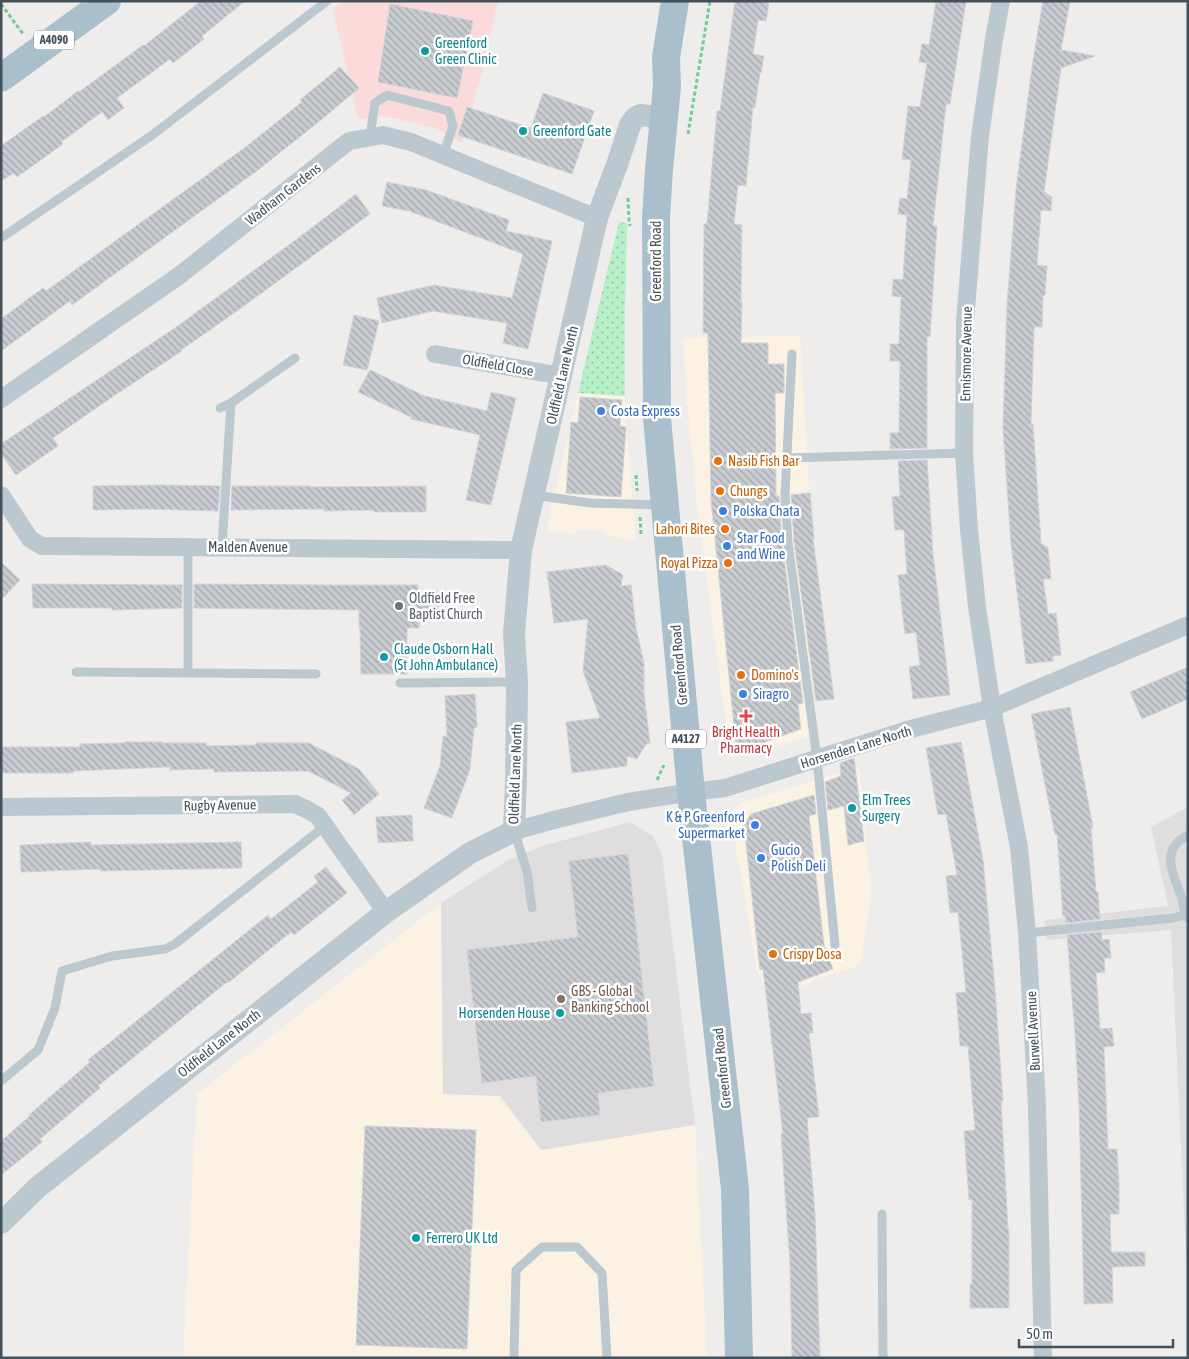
<svg xmlns="http://www.w3.org/2000/svg" width="1189" height="1359" font-family="'Asap Condensed',sans-serif">
<style>
.commercial{fill:#fcf2e3}
.education{fill:#e0ddde}
.medical{fill:#fbdada}
.green{fill:url(#green-dots)}
.building{fill:url(#building-back-hatch);stroke:#cfd3d8}
.lines{fill:none;stroke-linecap:round;stroke-linejoin:round}
.path{stroke:#6fcd95;stroke-width:3;stroke-dasharray:4 2.5;stroke-linecap:butt}
.service{stroke:#bcc8cf;stroke-width:9}
.minor{stroke:#bcc8cf;stroke-width:18}
.tertiary{stroke:#bcc8cf;stroke-width:22}
.primary{stroke:#aabfcc;stroke-width:28}
.culture-dot{fill:#0f9aa8;stroke:#fff;stroke-width:2}
.shop-dot{fill:#3f7fe0;stroke:#fff;stroke-width:2}
.food-dot{fill:#e8710a;stroke:#fff;stroke-width:2}
.worship-dot{fill:#6b7280;stroke:#fff;stroke-width:2}
.health-dot{fill:#e0444e;stroke:#fff;stroke-width:2}
.education-dot{fill:#8d6e63;stroke:#fff;stroke-width:2}
.labels{text-anchor:middle;dominant-baseline:central;stroke-width:5;stroke-linejoin:round;paint-order:stroke}
.shield{fill:#fff;stroke:#7c858c;stroke-width:1}
.shield-label{font-size:12px;font-weight:bold;fill:#44515a}
.culture-label{font-size:14px;fill:#0d838f;stroke:#fff;text-anchor:start}
.street-label{font-size:14px;fill:#44515a;stroke:#fff}
.shop-label{font-size:14px;fill:#366cbe;stroke:#fff;text-anchor:start}
.food-label{font-size:14px;fill:#c56008;stroke:#fff;text-anchor:start}
.worship-label{font-size:14px;fill:#5b616d;stroke:#fff;text-anchor:start}
.health-label{font-size:14px;fill:#be3a42;stroke:#fff}
.education-label{font-size:14px;fill:#785e54;stroke:#fff;text-anchor:start}
</style>
<defs>
<pattern id="green-dots" width="8" height="8" patternUnits="userSpaceOnUse" patternTransform="scale(1.25)"><rect width="8" height="8" fill="#b7efc7"/><path d="M2 2h.1M6 6h.1" fill="none" stroke="#96c4a5" stroke-width="1.8" stroke-linecap="round"/></pattern>
<pattern id="building-back-hatch" width="6" height="6" patternUnits="userSpaceOnUse" patternTransform="scale(1.25)"><rect width="6" height="6" fill="#c8ccd1"/><path d="M-1 5l2 2M0 0l6 6M5-1l2 2" fill="none" stroke="#a4a8ad"/></pattern>
</defs>
<rect width="100%" height="100%" fill="#efecec"/>
<path class="commercial" d="M800,336L809,491L791,493L818,735L744,754L729,747L698,513L687,402L683,338Z
M578,393L625,396L627,434L636,542L606,535L602,531L578,529L574,534L547,530L551,509Z
M859,767L871,892L861,964L771,997L757,971L730,813L741,803Z
M441,903L443,1094L500,1096L541,1150L695,1125L707,1358H183L197,1094Z"/>
<path class="education" d="M1188,807V1279H1187L1171,930L1046,940L1045,920L1168,906L1151,827Z
M630,822L653,836L662,855L695,1125L541,1150L500,1096L443,1094L441,903L510,859L542,846Z"/>
<path class="medical" d="M344,1H498L481,76L462,143L438,129L385,116L358,119L333,9Z"/>
<path class="green" d="M619,222L627,223L625,313V396L578,393Z"/>
<path class="building" d="M201,1H245L202,36L204,39L173,63L170,59L117,98L124,108L108,120L102,112L61,142L63,144L17,177L14,173L1,181V146L43,116L44,117L78,91L79,92L143,45L144,46Z
M735,1H755L769,3L766,21L758,20L753,54L764,56L761,73H760L755,108L753,107L746,186L738,185L734,224L742,225L741,302H742L741,343H768V364H784V393H775L776,496H779L782,543L803,703L798,704L801,729L744,750L736,745L711,500L708,333H703L704,224H707L717,111H720Z
M936,1H966L950,104H946L933,226H937L930,337L927,336V448L890,449V433H899L900,361H890V344H899L901,297L892,296L893,279L903,280L907,215L898,214L900,198L907,199L911,160L902,159L908,106L920,107L927,63L919,62L922,44L929,45Z
M1043,1H1070L1061,50L1095,56L1061,68L1044,192L1052,197L1051,211L1041,210L1037,265L1047,266L1045,295L1043,296L1042,327H1034L1031,425L1033,424L1041,543L1048,548L1051,579H1043L1048,614L1056,613L1061,655L1053,656V661L1026,664L1011,544L1003,429L1007,305L1016,189L1033,60Z
M390,4L473,21L457,98L378,82Z
M340,67L359,88L321,120L258,170L131,262L72,305L70,301L1,351V319L43,288L46,291L243,149L302,102L300,100Z
M543,93L594,111L572,174L458,135L467,107L531,128Z
M387,182L426,190L509,220L506,231L552,241L528,349L503,343L507,323L433,311L382,323L377,298L434,285L512,298L523,254L409,211L382,206Z
M356,194L370,214L237,311L181,350L182,351L115,395L53,438L58,446L16,475L1,454V444L175,328L301,236Z
M354,315L379,321L367,370L343,365Z
M370,370L425,396L487,411L491,392L516,398L491,505L466,500L480,435L411,419V417L358,392Z
M580,397L622,400L620,426L626,427L621,497L566,493L571,422L578,423Z
M927,460L933,554L950,695L913,699L909,667L920,665L916,632L905,634L898,575L907,574L904,530H895L892,497L900,496L898,461Z
M161,485L220,486L218,511L146,509L93,510V486Z
M232,486H310V487L426,486V512H374V510L324,511V509L231,510Z
M810,493L814,539H813L834,699L816,701L794,541L791,495Z
M1,562L20,580L1,600Z
M606,565L623,575L621,586L631,585L636,628L644,663V695L650,743L646,744L637,759L627,756V766L572,773L566,722L600,718L583,671L588,619L554,623L547,572Z
M32,584L182,585V608L112,610V608H33Z
M197,584L329,585H418V592H438V619L419,620V628H407V674H361L360,628H359V610L194,608V585Z
M1188,667V699L1142,719L1130,692Z
M475,694L477,727L474,728L470,769L452,818L424,808L440,766L443,736L447,737L445,696Z
M1070,707L1093,827L1091,828L1096,892H1098L1100,919L1066,923L1065,915L1063,916L1057,834L1055,835L1031,714Z
M124,742H162V743H206V746L256,745V743H309L359,769L379,794L354,815L342,800L351,793L308,771L214,772V769L170,770V767L73,771V773H1V747H80V744L124,743Z
M961,742L983,860L995,989L1003,1101H1001L1008,1229H1009V1308H970V1284H972V1199L969,1200L964,1131L975,1130L968,1046H960L959,1030L956,993L966,992L958,912L950,913L946,876L957,875L946,814L938,815L926,748Z
M854,758L864,841L848,845L844,806L828,810L825,782L841,776L840,763Z
M814,795L816,814L809,816L824,945L833,969L798,982L801,1014L811,1013L813,1033H809L819,1117L807,1118L815,1214L820,1358H792L790,1264L781,1134H783L763,969L760,970L744,825L751,814Z
M412,815L413,841L378,843L376,817Z
M91,842V845L241,842L242,868L100,871V869L21,872L20,845Z
M628,854L654,1086L598,1093L600,1115L541,1122L536,1076L482,1083L467,950L578,937L569,861Z
M326,867L347,893L294,935L291,932L228,983L227,982L98,1086L100,1088L40,1139L42,1142L1,1175V1141L30,1116L29,1115L90,1062L88,1060L268,915L271,919L318,882L314,876Z
M1101,932L1102,940L1109,939L1111,958H1104L1105,972L1096,973L1100,1029L1112,1028L1114,1046L1104,1047L1108,1149H1117L1119,1184V1214H1110L1111,1252H1145V1266L1112,1267L1113,1303L1084,1304L1079,1105L1075,1034L1067,935Z
M365,1126L476,1130L467,1349L356,1345Z"/>
<g class="lines">
<path class="path" d="M1,4L23,34
M688,134L710,1
M628,198L629,220L630,226
M636,475L637,491
M640,517L641,534
M657,780L664,765"/>
<path class="service" d="M370,137L375,103L387,95L449,111L453,126L443,155
M1,238L151,136L327,1
M792,354L785,495L788,542L817,759L835,945
M220,408L231,403L295,358
M786,458L964,453
M534,495L590,503L663,505
M222,547L231,403
M76,672L316,674
M188,672V548
M400,683L517,682
M514,831L527,871L532,908
M1188,835C1185,837 1181,839 1178,842C1162,857 1176,880 1181,896C1184,904 1183,912 1188,918
M1027,933L1173,918L1185,915
M1,1081L38,1050L55,1008L62,971L112,956L165,949L175,944L325,826
M882,1214L883,1358
M514,1358L516,1270L542,1247H577L602,1273L607,1358"/>
<path class="minor" d="M1001,1L994,39L980,136L965,322L964,453L969,529L977,607L992,708L1019,847L1027,933L1037,1105L1043,1358
M435,354L562,376
M1,399L180,275L349,141L383,135L411,142L597,218
M1,495L30,539L42,546L521,550
M1,807L295,804L306,809L318,816L386,912
M514,831L554,820L628,802L691,792L725,788L907,730L992,708L1188,625"/>
<path class="tertiary" d="M1,1223L38,1187L386,912L470,853L514,831L516,781L517,682L514,634L521,550L597,218L618,162L630,125L635,118L640,115L664,118"/>
<path class="primary" d="M675,1L666,57L667,86L659,169L656,218L657,418L691,792L735,1189L739,1358
M1,78L107,1"/>
</g>
<g class="culture-dot">
<circle cx="425" cy="51" r="5"/>
<circle cx="523" cy="131" r="5"/>
<circle cx="384" cy="657" r="5"/>
<circle cx="852" cy="808" r="5"/>
<circle cx="560" cy="1013" r="5"/>
<circle cx="416" cy="1238" r="5"/>
</g>
<g class="shop-dot">
<circle cx="601" cy="411" r="5"/>
<circle cx="723" cy="511" r="5"/>
<circle cx="727" cy="546" r="5"/>
<circle cx="743" cy="694" r="5"/>
<circle cx="755" cy="825" r="5"/>
<circle cx="761" cy="858" r="5"/>
</g>
<g class="food-dot">
<circle cx="718" cy="461" r="5"/>
<circle cx="720" cy="491" r="5"/>
<circle cx="725" cy="529" r="5"/>
<circle cx="728" cy="563" r="5"/>
<circle cx="741" cy="675" r="5"/>
<circle cx="773" cy="954" r="5"/>
</g>
<circle class="worship-dot" cx="399" cy="606" r="5"/>
<path class="health-dot" d="M743.5 708.5h5v5h5v5h-5v5h-5v-5h-5v-5h5z"/>
<circle class="education-dot" cx="561" cy="999" r="5"/>
<g class="labels">
<g class="shield">
<rect x="34" y="30.5" width="40" height="19" rx="4"/>
<rect x="666" y="729.5" width="40" height="19" rx="4"/>
</g>
<g class="shield-label">
<text x="54" y="40">A4090</text>
<text x="686" y="739">A4127</text>
</g>
<g class="culture-label">
<text x="435" y="43">Greenford<tspan x="435" dy="16">Green Clinic</tspan></text>
<text x="533" y="131">Greenford Gate</text>
<text x="394" y="649">Claude Osborn Hall<tspan x="394" dy="16">(St John Ambulance)</tspan></text>
<text x="862" y="800">Elm Trees<tspan x="862" dy="16">Surgery</tspan></text>
<text x="550" y="1013" text-anchor="end">Horsenden House</text>
<text x="426" y="1238">Ferrero UK Ltd</text>
</g>
<g class="street-label">
<text transform="translate(283 194) rotate(-38)">Wadham Gardens</text>
<text transform="translate(656 261) rotate(-90)">Greenford Road</text>
<text transform="translate(966 354) rotate(-89)">Ennismore Avenue</text>
<text transform="translate(498 365) rotate(10)">Oldfield Close</text>
<text transform="translate(562 375) rotate(-77)">Oldfield Lane North</text>
<text x="248" y="547">Malden Avenue</text>
<text transform="translate(679 665) rotate(-95)">Greenford Road</text>
<text transform="translate(856 747) rotate(-17)">Horsenden Lane North</text>
<text transform="translate(515 774) rotate(-88)">Oldfield Lane North</text>
<text transform="translate(220 805) rotate(-1)">Rugby Avenue</text>
<text transform="translate(1033 1031) rotate(-93)">Burwell Avenue</text>
<text transform="translate(219 1043) rotate(-38)">Oldfield Lane North</text>
<text transform="translate(722 1068) rotate(-96)">Greenford Road</text>
</g>
<g class="shop-label">
<text x="611" y="411">Costa Express</text>
<text x="733" y="511">Polska Chata</text>
<text x="737" y="538">Star Food<tspan x="737" dy="16">and Wine</tspan></text>
<text x="753" y="694">Siragro</text>
<text x="745" y="817" text-anchor="end">K &amp; P Greenford<tspan x="745" dy="16">Supermarket</tspan></text>
<text x="771" y="850">Gucio<tspan x="771" dy="16">Polish Deli</tspan></text>
</g>
<g class="food-label">
<text x="728" y="461">Nasib Fish Bar</text>
<text x="730" y="491">Chungs</text>
<text x="715" y="529" text-anchor="end">Lahori Bites</text>
<text x="718" y="563" text-anchor="end">Royal Pizza</text>
<text x="751" y="675">Domino's</text>
<text x="783" y="954">Crispy Dosa</text>
</g>
<g class="worship-label">
<text x="409" y="598">Oldfield Free<tspan x="409" dy="16">Baptist Church</tspan></text>
</g>
<g class="health-label">
<text x="746" y="732">Bright Health<tspan x="746" dy="16">Pharmacy</tspan></text>
</g>
<g class="education-label">
<text x="571" y="991">GBS - Global<tspan x="571" dy="16">Banking School</tspan></text>
</g>
</g>
<rect width="1189" height="1359" fill="none" stroke="#44515a" stroke-width="5"/>
<path d="M1019 1339v8h154v-8" fill="none" stroke="#44515a" stroke-width="2.5"/>
<text x="1026" y="1339" font-size="15" fill="#44515a" stroke="#ffffff" stroke-width="4" paint-order="stroke">50 m</text>
</svg>
